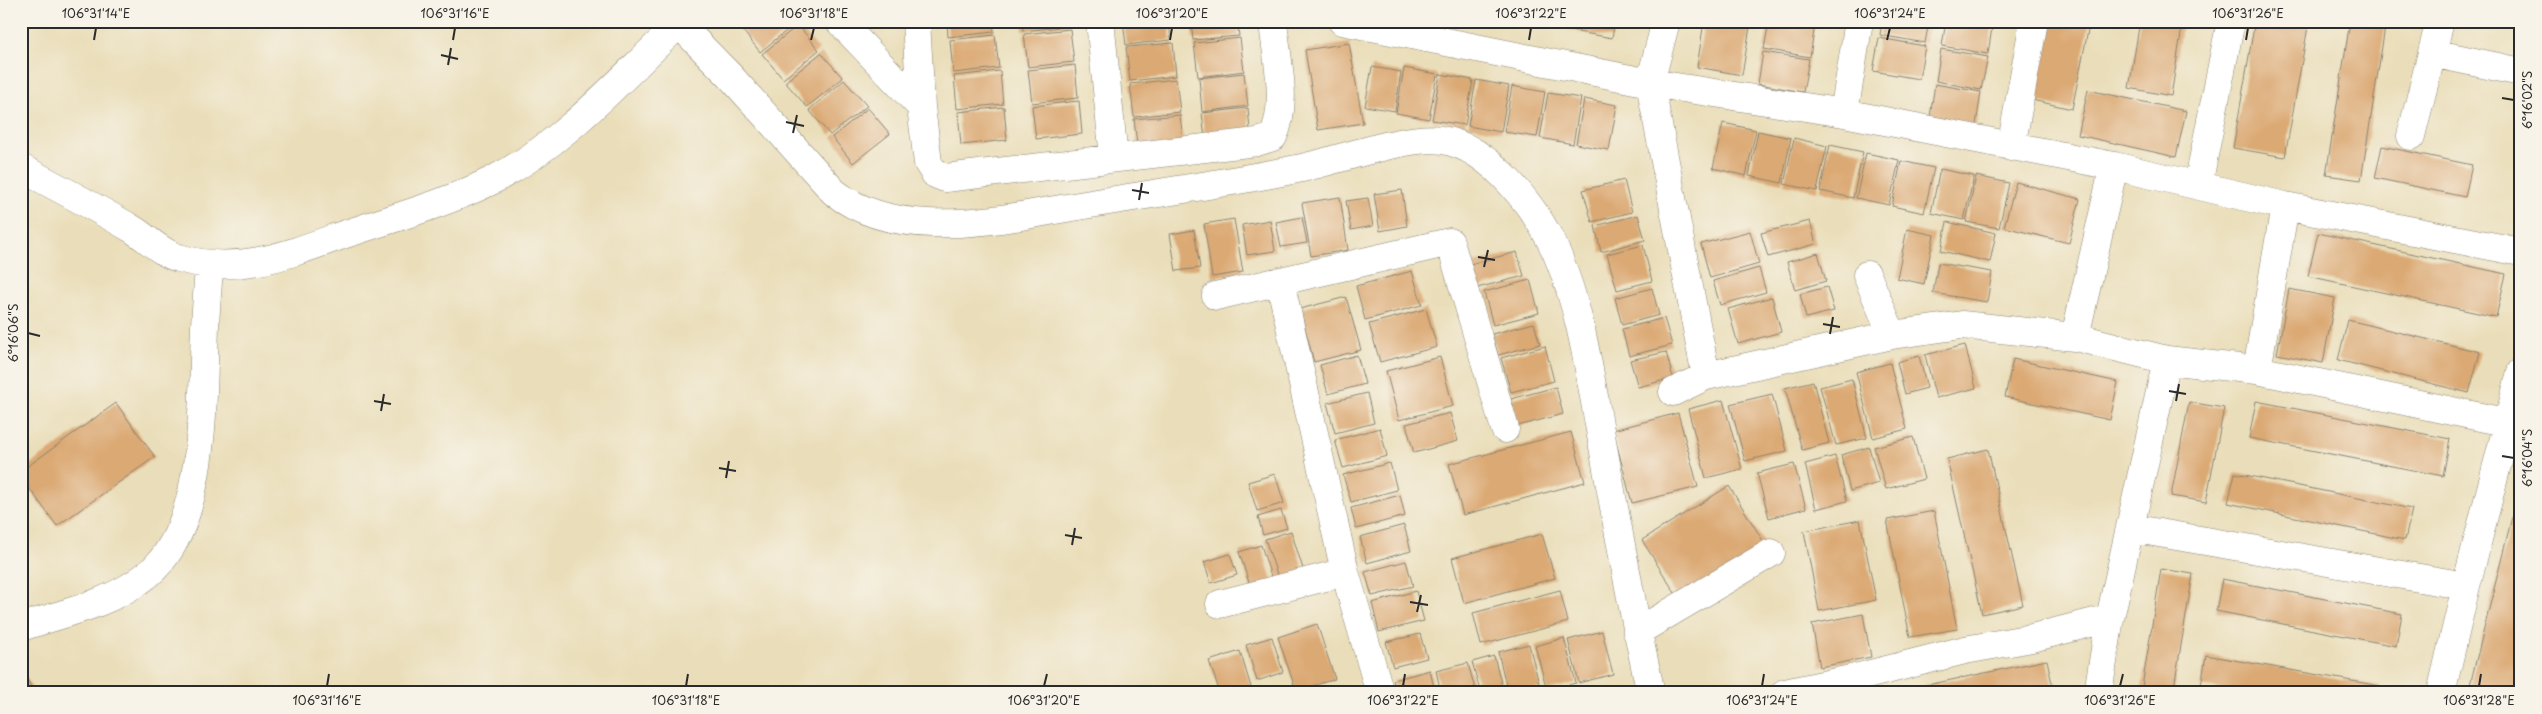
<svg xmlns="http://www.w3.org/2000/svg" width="2542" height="714" font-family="'Playpen Sans',sans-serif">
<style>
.building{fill:#dba973}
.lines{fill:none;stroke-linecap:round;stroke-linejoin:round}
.street-casing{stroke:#8a8472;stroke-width:29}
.street{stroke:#fff;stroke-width:28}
.ticks{fill:none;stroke:#2b2b2b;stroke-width:2}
.neatline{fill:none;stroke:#2b2b2b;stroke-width:2}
.ticks-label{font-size:12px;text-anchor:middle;fill:#2b2b2b}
</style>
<rect width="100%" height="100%" fill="#f7f3e8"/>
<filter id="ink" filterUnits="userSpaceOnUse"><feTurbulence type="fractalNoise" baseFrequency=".02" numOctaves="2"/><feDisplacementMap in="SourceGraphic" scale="10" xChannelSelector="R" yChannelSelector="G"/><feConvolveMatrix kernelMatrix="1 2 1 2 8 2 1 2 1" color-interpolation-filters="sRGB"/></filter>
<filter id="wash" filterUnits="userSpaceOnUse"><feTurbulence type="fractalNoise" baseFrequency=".0096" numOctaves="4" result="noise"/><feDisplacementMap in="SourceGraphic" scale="20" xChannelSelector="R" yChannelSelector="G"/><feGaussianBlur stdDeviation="1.12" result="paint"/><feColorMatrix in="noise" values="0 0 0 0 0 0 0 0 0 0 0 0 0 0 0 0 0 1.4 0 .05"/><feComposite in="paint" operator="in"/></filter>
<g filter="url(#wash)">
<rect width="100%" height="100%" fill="#eadeba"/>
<g id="blocks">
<path class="building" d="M745,21H795L796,23L760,52L739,26Z
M947,21H993L994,32L948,37Z
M1022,21H1069V26L1023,31Z
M1123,21H1169L1171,40L1126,45Z
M1191,21H1237L1239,36L1193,40Z
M1543,21H1578L1576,31L1543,25Z
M1580,21H1615L1612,38L1578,32Z
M1704,21H1751L1742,75L1697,67Z
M1769,21H1797L1815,24L1810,57L1764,49Z
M1882,21H1929L1925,43L1880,35Z
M1946,21H1993L1988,54L1942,46Z
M2048,21H2090L2072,109L2032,100Z
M2140,21H2183L2171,96L2129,88Z
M2255,21H2309L2285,157L2233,148Z
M2350,21H2386L2361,180L2326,175Z
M798,25L819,50L783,79L762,54Z
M1070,29L1074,62L1028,67L1024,34Z
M995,35L999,68L953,73L950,40Z
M1240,38L1244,71L1198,77L1194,43Z
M1879,38L1925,46L1919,79L1873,71Z
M1173,43L1176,76L1130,81L1126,47Z
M1349,43L1363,123L1318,130L1305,50Z
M1941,49L1988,57L1981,90L1936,81Z
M1763,52L1809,59L1803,92L1758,84Z
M821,53L843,78L807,107L785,82Z
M1075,65L1078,98L1032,103L1028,70Z
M1372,67L1401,72L1395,111L1365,106Z
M1404,68L1437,74L1429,119L1396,113Z
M1000,71L1003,104L957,109L954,76Z
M1244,73L1248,106L1202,112L1199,78Z
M1440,74L1473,80L1465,125L1432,120Z
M1176,79L1180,112L1134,117L1130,84Z
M844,80L867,106L830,135L809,110Z
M1476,80L1509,86L1501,132L1468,126Z
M1935,84L1981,92L1976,125L1930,117Z
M1512,86L1545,92L1537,137L1504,132Z
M2088,90L2186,111L2176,157L2078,135Z
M1548,93L1581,98L1573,144L1540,138Z
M1584,99L1617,105L1609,150L1576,144Z
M1079,101L1082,134L1036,139L1032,106Z
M1004,107L1007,140L961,145L958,112Z
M868,108L890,134L853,163L832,137Z
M1248,108L1251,141L1206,147L1202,113Z
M1180,115L1184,148L1138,153L1134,119Z
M1723,123L1756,130L1746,176L1713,168Z
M1758,131L1791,138L1782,183L1749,176Z
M1794,138L1827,146L1817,191L1784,184Z
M1830,145L1863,152L1853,198L1820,191Z
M2382,146L2472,165L2465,197L2375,178Z
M1866,153L1899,160L1889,205L1856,198Z
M1901,161L1934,168L1924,213L1892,206Z
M1940,169L1974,176L1964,220L1931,213Z
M1976,176L2009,183L1999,228L1966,222Z
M1624,180L1632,212L1592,222L1583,190Z
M2016,182L2080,199L2069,243L2004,227Z
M1402,190L1407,226L1380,231L1374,194Z
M1340,197L1348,250L1311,256L1302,203Z
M1368,198L1373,226L1351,230L1346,201Z
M1638,215L1645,240L1601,252L1595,226Z
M1302,217L1307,243L1281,247L1276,222Z
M1234,219L1243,272L1212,277L1204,224Z
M1270,220L1275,251L1247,255L1242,225Z
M1810,221L1816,244L1768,257L1761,233Z
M1947,222L1996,233L1990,262L1941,251Z
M1907,229L1934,235L1924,284L1897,278Z
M1194,230L1200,268L1176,271L1170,234Z
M1750,231L1759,264L1710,278L1701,244Z
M2318,233L2506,274L2496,317L2308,276Z
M1643,245L1652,281L1617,290L1607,254Z
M1517,252L1524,276L1477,288L1470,264Z
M1818,253L1826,281L1795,290L1787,262Z
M1938,263L1992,272L1987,302L1933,293Z
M1759,268L1766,292L1720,305L1713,281Z
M1412,271L1422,305L1365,320L1356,286Z
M1530,280L1539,313L1493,325L1484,292Z
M1827,287L1834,311L1806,318L1800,294Z
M1652,288L1659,315L1622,325L1615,298Z
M2289,289L2335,298L2323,363L2277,354Z
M1346,297L1361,350L1314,362L1300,309Z
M1772,297L1781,332L1738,344L1728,309Z
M1426,309L1437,347L1380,362L1369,324Z
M1664,318L1672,345L1629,356L1622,329Z
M2348,320L2480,352L2469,393L2338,360Z
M1534,323L1540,344L1498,355L1492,334Z
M1965,345L1976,388L1936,398L1925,355Z
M1545,346L1554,381L1511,392L1501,358Z
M1666,352L1673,378L1638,387L1630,360Z
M1357,355L1365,384L1328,394L1320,365Z
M1919,356L1927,388L1905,394L1897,362Z
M1440,357L1453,406L1399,420L1386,371Z
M2013,359L2118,382L2110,420L2005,397Z
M1890,363L1907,429L1873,438L1856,372Z
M1852,379L1867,438L1836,445L1820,387Z
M1813,381L1829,443L1802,450L1785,388Z
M1556,387L1563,414L1518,426L1511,399Z
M1367,393L1374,423L1335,433L1327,403Z
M1772,394L1787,451L1745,461L1730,404Z
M1723,400L1742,469L1706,478L1688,409Z
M2256,401L2450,439L2443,476L2249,438Z
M2189,402L2224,408L2206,502L2171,496Z
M116,403L155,457L57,526L21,477V471Z
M1450,413L1458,441L1414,453L1406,424Z
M1678,413L1698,487L1632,503L1613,430Z
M1380,428L1387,456L1343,468L1335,440Z
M1571,432L1585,482L1463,515L1449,464Z
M1913,437L1924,479L1886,489L1874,447Z
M1869,447L1879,483L1850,491L1841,455Z
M1988,449L2023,605L1982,614L1947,459Z
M1835,456L1847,501L1816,509L1805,464Z
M1390,463L1397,490L1351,502L1343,475Z
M1794,464L1806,508L1769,518L1757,473Z
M2235,473L2412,509L2405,540L2228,503Z
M1275,474L1284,503L1257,511L1248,482Z
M2520,485L2521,680L2518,693H2468Z
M1729,486L1767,547L1680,601L1642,540Z
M1400,495L1405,516L1356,529L1351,508Z
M1281,510L1287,528L1263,535L1258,517Z
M1934,511L1957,629L1910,637L1887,520Z
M1860,520L1876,600L1819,611L1804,531Z
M1404,525L1411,551L1367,563L1360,537Z
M1291,531L1304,572L1279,580L1265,539Z
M1542,534L1555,578L1464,603L1452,558Z
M1261,545L1274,586L1252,592L1239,552Z
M1230,554L1237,575L1211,583L1204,562Z
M1406,561L1413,586L1372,596L1365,572Z
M2161,569L2193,574L2173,693H2141Z
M2222,579L2402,614L2396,646L2216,611Z
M1560,590L1568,622L1481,645L1473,613Z
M1416,591L1424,621L1379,632L1372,603Z
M1863,614L1871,657L1820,667L1812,624Z
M1317,624L1335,679L1296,691L1278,637Z
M1602,631L1613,674L1579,683L1568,640Z
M1420,634L1427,658L1393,667L1386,642Z
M1272,637L1283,672L1257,681L1246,645Z
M1564,638L1576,683L1547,690L1535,646Z
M1529,644L1540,688L1521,693H1508L1498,652Z
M1240,651L1251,687L1232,693H1220L1209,661Z
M2206,655L2380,686L2379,693H2239L2201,686Z
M1494,656L1503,690L1481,693L1472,662Z
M2047,660L2054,693H1909L1908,689Z
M1468,663L1476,693H1441L1436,671Z
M21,667L34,693H21Z
M1430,670L1435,693H1396L1393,680Z"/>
</g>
</g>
<g filter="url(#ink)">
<use href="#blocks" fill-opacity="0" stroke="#8a8472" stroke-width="1"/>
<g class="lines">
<g class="street-casing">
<path id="street" d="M676,21L730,76L834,192C887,235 974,225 1038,213C1126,197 1214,186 1302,168C1339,160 1407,135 1442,140C1491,147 1538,211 1557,254C1581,310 1589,371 1600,430C1616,518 1631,606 1651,693
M839,21L921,107
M916,21L921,107L928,163L935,174L945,178L1257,142L1273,137C1289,102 1276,58 1273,21
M1100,21L1114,158
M1342,21L1650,83L1844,113L2114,166L2285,206L2521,252
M1666,21L1650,83L1706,376
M2432,53L2521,72
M1844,113L1859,21
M2411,136L2440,21
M2011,147L2034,21
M21,168C59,188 97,208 134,230C148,239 163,254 179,258C235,275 284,256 337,237C389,219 443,205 493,180C565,143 620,79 678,25
M2198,185L2231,21
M1867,275L1892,335
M1280,281L1345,572L1380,693
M1216,296L1450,242L1505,429
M2075,337L2114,166
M2257,370L2285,206
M1673,392L1706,376L1892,335L1962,325L2075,337L2167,360L2257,370L2509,423
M2130,528L2466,586
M1220,604L1345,572
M21,627C64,613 111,604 147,575C208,527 202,397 205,326C206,306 208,285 209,265
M1637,632L1771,553
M1785,693L1851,679L1965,650L2032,638L2110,618
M2098,693L2110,618L2167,360
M2441,693L2466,586L2521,372"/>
</g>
<use href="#street" class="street"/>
</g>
</g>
<path class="ticks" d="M94,40L96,28M453,40L455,28M811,40L814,28M1170,40L1172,28M1529,40L1531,28M1887,40L1890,28M2246,40L2248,28M441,55L458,59M448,65L451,48M2502,98L2514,100M786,122L804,126M793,133L797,115M1132,190L1149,193M1139,200L1142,183M1478,257L1495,260M1484,267L1488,250M1823,324L1840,327M28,333L40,336M1830,334L1833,317M2169,391L2186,394M374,401L391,404M2176,401L2179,384M381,411L384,394M2502,456L2514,458M719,468L736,471M726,478L729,461M1065,535L1082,538M1072,545L1075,528M1410,602L1428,605M1417,612L1421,595M327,686L329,674M686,686L688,674M1044,686L1047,674M1403,686L1405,674M1762,686L1764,674M2120,686L2123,674M2479,686L2481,674"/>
<rect width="2542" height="714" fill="none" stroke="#f7f3e8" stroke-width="55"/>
<rect x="28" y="28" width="2486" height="658" class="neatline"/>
<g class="ticks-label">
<text x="96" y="18">106°31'14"E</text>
<text x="455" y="18">106°31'16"E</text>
<text x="814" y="18">106°31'18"E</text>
<text x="1172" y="18">106°31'20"E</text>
<text x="1531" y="18">106°31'22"E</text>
<text x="1890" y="18">106°31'24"E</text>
<text x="2248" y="18">106°31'26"E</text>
<text transform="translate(2528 100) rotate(-90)" y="4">6°16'02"S</text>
<text transform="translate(14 333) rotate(-90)" y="4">6°16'06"S</text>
<text transform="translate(2528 458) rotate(-90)" y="4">6°16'04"S</text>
<text x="327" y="705">106°31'16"E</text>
<text x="686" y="705">106°31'18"E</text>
<text x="1044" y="705">106°31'20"E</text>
<text x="1403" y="705">106°31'22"E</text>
<text x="1762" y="705">106°31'24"E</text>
<text x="2120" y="705">106°31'26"E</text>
<text x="2479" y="705">106°31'28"E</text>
</g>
</svg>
